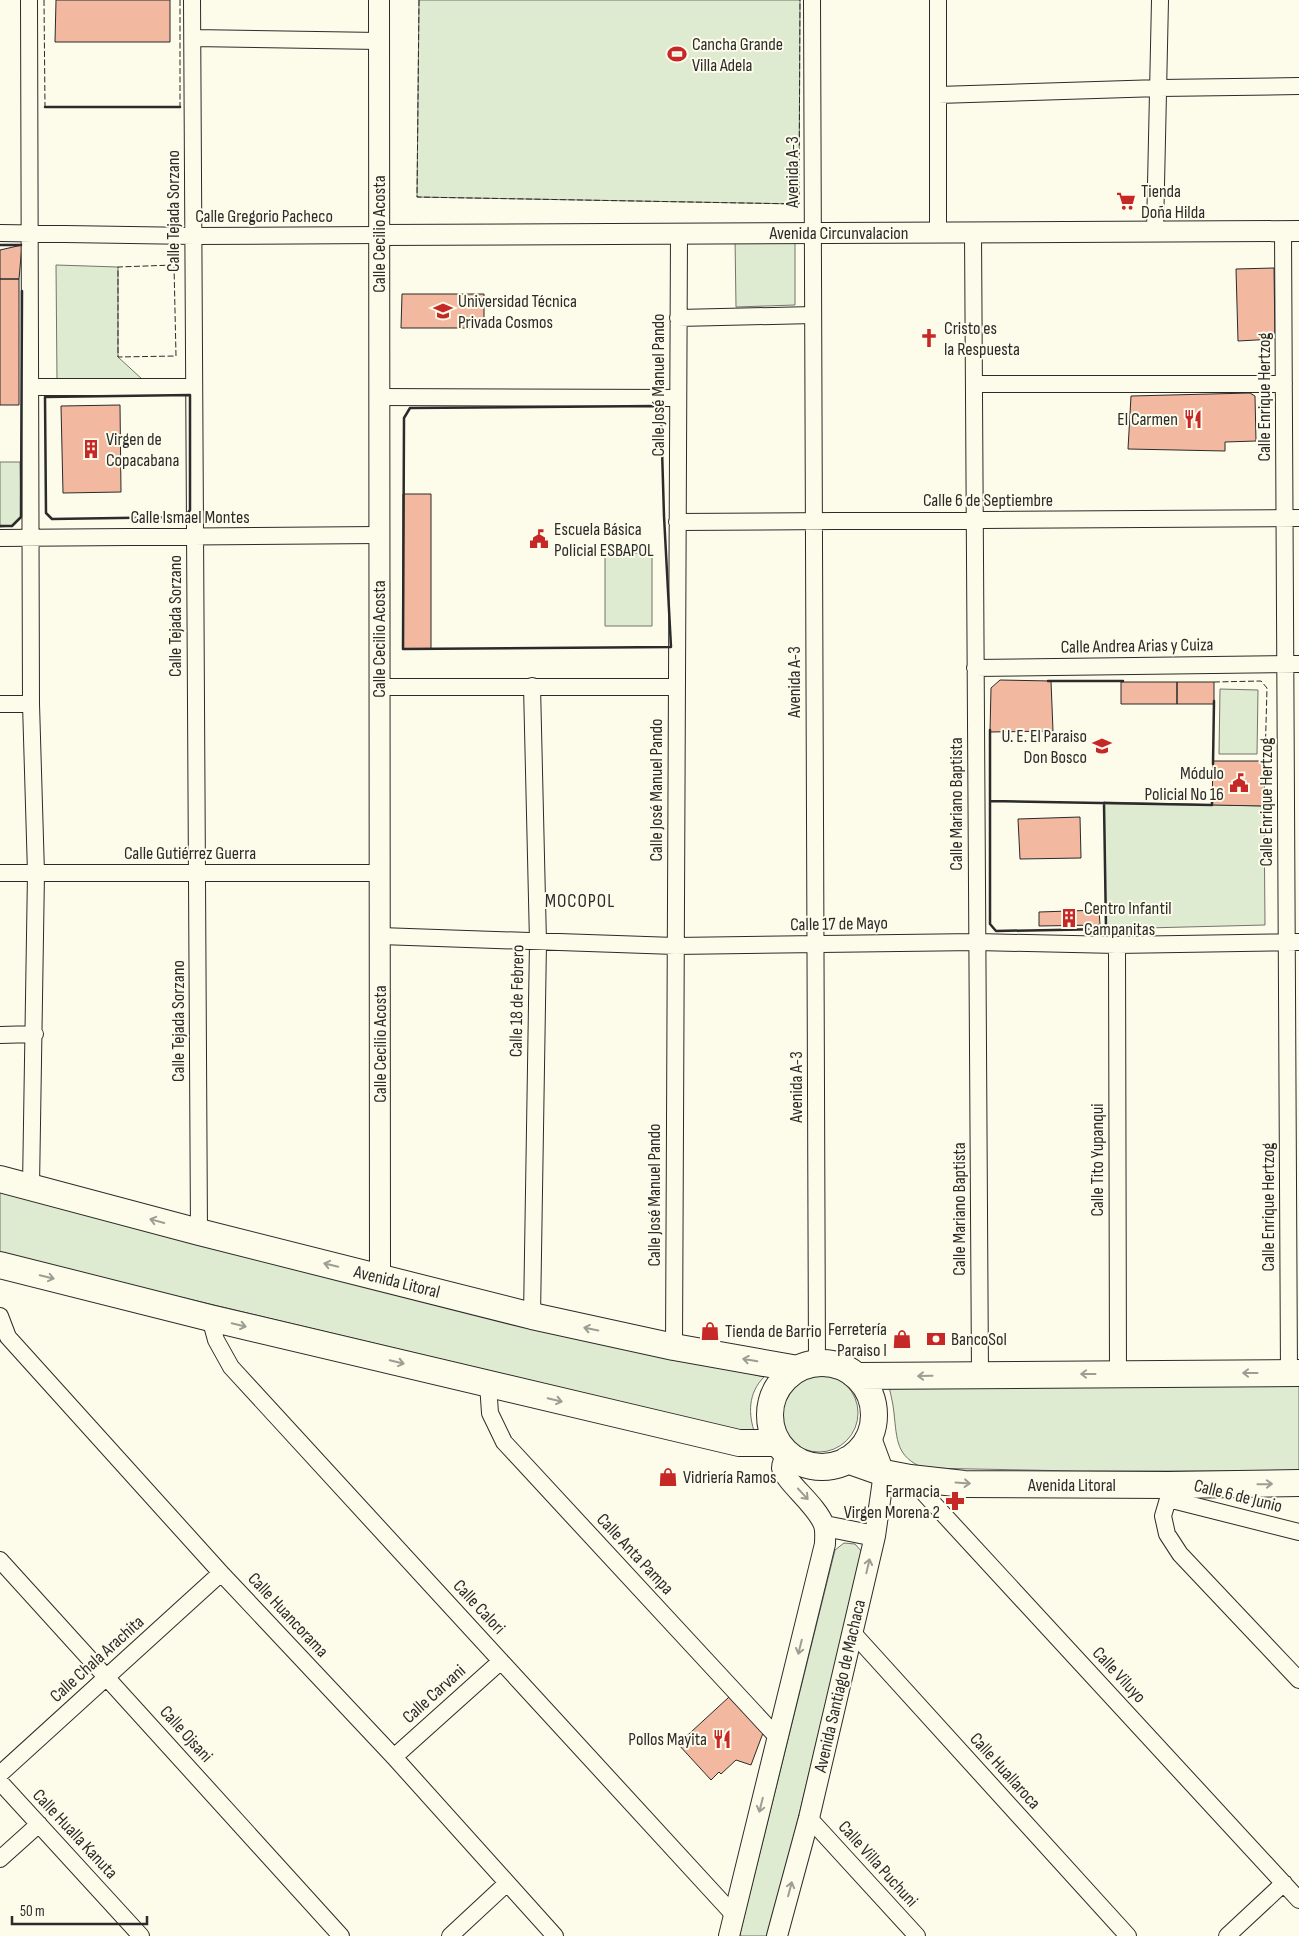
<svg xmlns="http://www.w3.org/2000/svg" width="1299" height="1936" font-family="'Sofia Sans Condensed',sans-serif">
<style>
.green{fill:#deebd1;stroke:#74746e}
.building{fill:#f2b8a0;stroke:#2b2b2b}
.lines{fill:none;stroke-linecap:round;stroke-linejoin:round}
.minor-casing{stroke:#2b2b2b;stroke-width:18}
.tertiary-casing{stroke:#2b2b2b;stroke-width:22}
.primary-casing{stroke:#2b2b2b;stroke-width:28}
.minor{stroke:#fdfbea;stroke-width:16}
.tertiary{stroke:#fdfbea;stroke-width:20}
.primary{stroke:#fdfbea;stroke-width:26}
.fence{stroke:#2b2b2b;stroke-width:1;stroke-dasharray:6 2.5;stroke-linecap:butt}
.wall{stroke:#2b2b2b;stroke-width:2.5}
.oneway{stroke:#9e9d94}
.labels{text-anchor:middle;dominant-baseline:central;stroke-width:4;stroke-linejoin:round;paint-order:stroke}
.poi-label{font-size:18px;fill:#2b2b2b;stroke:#fdfbea;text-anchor:start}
.street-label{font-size:18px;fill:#2b2b2b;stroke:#fdfbea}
.neighbourhood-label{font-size:19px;letter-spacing:1px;fill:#2b2b2b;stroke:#fdfbea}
</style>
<rect width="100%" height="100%" fill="#fdfbea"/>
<path class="green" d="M419,0H800L799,204L417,197Z
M795,234V305L736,307L735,237Z
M56,265L118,267V357L143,380L57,381Z
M0,462H20L21,517L12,526L0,527Z
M605,553H652V626H605Z
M1220,689L1258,690L1257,754H1219Z
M1104,802L1264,806L1265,925L1106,929Z
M0,1191L525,1322L764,1377C748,1393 748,1414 755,1434L0,1254Z
M780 1413a39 39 0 1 1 78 0a39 39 0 1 1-78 0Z
M1299,1379V1471H1076L924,1468C896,1457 897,1440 894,1413C893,1402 890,1392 888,1382Z
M844,1543L855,1544L862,1552L770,1936H741L740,1933L835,1550Z"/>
<path class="building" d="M56,0H170V42H55Z
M22,245L19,279H0V250Z
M1274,268L1275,339L1238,341L1236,269Z
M0,279H19V405H0Z
M402,294H484V328H401Z
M1250,393L1255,396L1256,441L1225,442V451L1128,449L1131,396Z
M120,405L121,492L63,493L61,406Z
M403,494H431V649H403Z
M1000,680L1051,681L1053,731L990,732L991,688Z
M1121,682H1177V704H1121Z
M1177,682H1214V704H1177Z
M1213,761H1265L1264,806L1212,805Z
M1080,817L1081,858L1020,859L1018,819Z
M1099,910L1100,925L1039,926V912Z
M729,1697L763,1733L751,1765L736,1760L721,1774L719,1772L711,1780L678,1744Z"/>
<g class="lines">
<g class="minor-casing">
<path id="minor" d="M29,0L31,704L36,873L31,1186
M192,0L199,1232
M812,0L817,1363
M938,0V232
M193,38L379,41
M938,95L1160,88L1299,86
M1155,231L1160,0
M1283,231L1289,1373
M973,232L980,1375
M0,233L194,236L379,235
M678,318L813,315
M974,384H1284
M30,387H194
M379,397L678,398
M677,522L1299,518
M0,538L379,535
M975,668L1299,664
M532,686L538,942L532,1316
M380,687H676
M0,704H31
M0,873H380
M380,936L675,946L977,942L1117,945L1299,942
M1117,945L1118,1374
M0,1035L35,1034
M0,1316L8,1337L221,1573L394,1757L555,1936
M210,1318L216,1340L231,1367L733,1914
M674,1347L679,234
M488,1384L490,1413L504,1442L778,1738
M910,1478L1299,1900
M1168,1485V1499L1163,1516L1167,1534L1180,1554L1299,1680
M1168,1499L1299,1532
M0,1560L341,1936
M853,1633L1128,1936
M394,1757L501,1661
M0,1774L221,1573
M0,1782L141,1936
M809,1818L917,1936
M0,1859L39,1824
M450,1936L507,1883
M1227,1936L1284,1883"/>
</g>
<g class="tertiary-casing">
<path id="tertiary" d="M379,0L380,1277
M379,235L1299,231
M825,1526L875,1536
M729,1936L825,1544C825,1538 826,1531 824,1525C817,1505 785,1482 782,1468C782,1463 785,1458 788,1454
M777,1936L809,1818L875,1536L884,1473L870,1435"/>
</g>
<g class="primary-casing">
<path id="primary" d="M0,1179L199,1232L532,1316L674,1347L798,1369
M0,1265L210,1318L739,1443H778
M770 1415a52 52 0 1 1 104 0a52 52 0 1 1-104 0Z
M857,1376L1299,1373
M847,1460L884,1473L910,1478L964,1484L1168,1485L1299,1483"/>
</g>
<use href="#minor" class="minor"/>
<use href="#tertiary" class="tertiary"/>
<use href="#primary" class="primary"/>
<path class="fence" d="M44,0L45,107
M180,0V107
M419,0L417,197L799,204L800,0
M174,265L176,356L118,357V267Z
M1214,682L1261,681L1267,688L1265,761H1263"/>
<path class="wall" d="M45,107H180
M0,245H21
M190,395V510L185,517L52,519L46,513L45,397Z
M655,406L661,416L664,516L671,647L403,649L404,418L410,408Z
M0,526H12L21,517L22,291
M1048,681H1123
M990,730V924L996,931L1106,929L1104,803
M1213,764L1214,701
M990,801L1212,805V801"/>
</g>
<defs><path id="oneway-shaft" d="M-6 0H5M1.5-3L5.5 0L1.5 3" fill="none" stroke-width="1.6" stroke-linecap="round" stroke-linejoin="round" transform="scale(1.25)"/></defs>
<g class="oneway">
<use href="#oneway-shaft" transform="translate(157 1221) rotate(-165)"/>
<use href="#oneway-shaft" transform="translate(331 1265) rotate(-166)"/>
<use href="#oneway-shaft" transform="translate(47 1277) rotate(14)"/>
<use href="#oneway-shaft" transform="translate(239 1325) rotate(13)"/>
<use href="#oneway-shaft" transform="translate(591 1329) rotate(-168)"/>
<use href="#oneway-shaft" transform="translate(750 1360) rotate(-170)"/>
<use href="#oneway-shaft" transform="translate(397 1362) rotate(13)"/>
<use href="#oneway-shaft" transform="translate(1250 1373) rotate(180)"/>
<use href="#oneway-shaft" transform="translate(1088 1374) rotate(180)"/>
<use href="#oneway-shaft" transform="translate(925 1376) rotate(179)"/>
<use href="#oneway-shaft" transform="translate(555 1400) rotate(13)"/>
<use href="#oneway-shaft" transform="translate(963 1483) rotate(4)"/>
<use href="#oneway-shaft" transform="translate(1265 1484) rotate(-1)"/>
<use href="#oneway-shaft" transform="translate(803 1494) rotate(47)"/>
<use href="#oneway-shaft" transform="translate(868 1566) rotate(-77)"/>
<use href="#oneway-shaft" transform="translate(800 1647) rotate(104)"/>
<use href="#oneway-shaft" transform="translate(761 1805) rotate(104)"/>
<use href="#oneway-shaft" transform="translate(790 1889) rotate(-75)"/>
</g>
<defs>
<g id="stadium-bare" transform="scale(1.5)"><path d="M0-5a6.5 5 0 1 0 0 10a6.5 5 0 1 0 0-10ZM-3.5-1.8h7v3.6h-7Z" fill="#c62828" stroke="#fdfbea" stroke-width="2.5" paint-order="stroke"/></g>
<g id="supermarket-bare" transform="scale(1.5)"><path d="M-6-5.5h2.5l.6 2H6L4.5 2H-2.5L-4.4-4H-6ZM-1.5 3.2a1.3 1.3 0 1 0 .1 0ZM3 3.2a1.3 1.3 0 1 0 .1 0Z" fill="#c62828" stroke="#fdfbea" stroke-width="2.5" paint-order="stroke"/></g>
<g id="university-bare" transform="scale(1.5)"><path d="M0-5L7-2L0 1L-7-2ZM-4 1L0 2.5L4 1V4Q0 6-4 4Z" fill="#c62828" stroke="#fdfbea" stroke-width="2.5" paint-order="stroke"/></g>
<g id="church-bare" transform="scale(1.5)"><path d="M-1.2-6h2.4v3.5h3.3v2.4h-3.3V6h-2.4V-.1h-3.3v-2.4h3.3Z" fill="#c62828" stroke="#fdfbea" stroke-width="2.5" paint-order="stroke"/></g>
<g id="restaurant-bare" transform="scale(1.5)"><path d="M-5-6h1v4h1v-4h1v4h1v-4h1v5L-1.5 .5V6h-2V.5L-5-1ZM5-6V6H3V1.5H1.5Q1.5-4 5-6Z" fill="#c62828" stroke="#fdfbea" stroke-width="2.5" paint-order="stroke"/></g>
<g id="building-bare" transform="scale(1.5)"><path d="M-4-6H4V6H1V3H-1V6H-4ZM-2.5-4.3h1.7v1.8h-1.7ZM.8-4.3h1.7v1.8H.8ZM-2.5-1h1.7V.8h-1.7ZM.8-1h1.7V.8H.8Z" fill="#c62828" stroke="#fdfbea" stroke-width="2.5" paint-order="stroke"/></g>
<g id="civic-bare" transform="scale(1.5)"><path d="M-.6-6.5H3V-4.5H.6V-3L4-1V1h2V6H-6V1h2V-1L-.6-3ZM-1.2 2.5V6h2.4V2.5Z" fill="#c62828" stroke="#fdfbea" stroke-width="2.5" paint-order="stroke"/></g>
<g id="school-bare" transform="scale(1.5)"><path d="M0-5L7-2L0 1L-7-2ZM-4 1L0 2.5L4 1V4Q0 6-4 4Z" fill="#c62828" stroke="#fdfbea" stroke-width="2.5" paint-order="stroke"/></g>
<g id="shop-bare" transform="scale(1.5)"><path d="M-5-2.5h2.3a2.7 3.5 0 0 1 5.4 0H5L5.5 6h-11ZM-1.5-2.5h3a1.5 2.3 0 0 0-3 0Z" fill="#c62828" stroke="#fdfbea" stroke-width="2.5" paint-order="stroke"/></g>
<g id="bank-bare" transform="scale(1.5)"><path d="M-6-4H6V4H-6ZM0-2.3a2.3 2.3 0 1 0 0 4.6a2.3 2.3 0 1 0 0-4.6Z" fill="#c62828" stroke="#fdfbea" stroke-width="2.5" paint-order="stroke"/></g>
<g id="pharmacy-bare" transform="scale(1.5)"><path d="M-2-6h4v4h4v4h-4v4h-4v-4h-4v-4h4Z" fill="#c62828" stroke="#fdfbea" stroke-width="2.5" paint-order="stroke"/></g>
</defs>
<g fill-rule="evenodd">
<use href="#stadium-bare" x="677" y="54"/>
<use href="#supermarket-bare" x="1126" y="201"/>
<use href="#university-bare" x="443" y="311"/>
<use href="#church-bare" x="929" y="338"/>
<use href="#restaurant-bare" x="1193" y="419"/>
<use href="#building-bare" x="91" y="449"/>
<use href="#civic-bare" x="539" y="539"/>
<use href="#school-bare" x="1102" y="746"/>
<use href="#civic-bare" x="1239" y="783"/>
<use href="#building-bare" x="1069" y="918"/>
<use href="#shop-bare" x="710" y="1331"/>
<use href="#shop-bare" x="902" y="1339"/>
<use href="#bank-bare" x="936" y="1339"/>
<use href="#shop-bare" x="668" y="1477"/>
<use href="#pharmacy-bare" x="955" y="1501"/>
<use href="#restaurant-bare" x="722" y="1739"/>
</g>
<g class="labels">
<g class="poi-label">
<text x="692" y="44">Cancha Grande<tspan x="692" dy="21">Villa Adela</tspan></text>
<text x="1141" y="191">Tienda<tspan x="1141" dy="21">Doña Hilda</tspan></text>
<text x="458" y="301">Universidad Técnica<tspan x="458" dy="21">Privada Cosmos</tspan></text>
<text x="944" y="328">Cristo es<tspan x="944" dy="21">la Respuesta</tspan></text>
<text x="1178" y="419" text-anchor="end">El Carmen</text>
<text x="106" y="439">Virgen de<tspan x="106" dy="21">Copacabana</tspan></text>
<text x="554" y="529">Escuela Básica<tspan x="554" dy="21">Policial ESBAPOL</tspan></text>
<text x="1087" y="736" text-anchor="end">U. E. El Paraiso<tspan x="1087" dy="21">Don Bosco</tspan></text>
<text x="1224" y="773" text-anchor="end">Módulo<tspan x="1224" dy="21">Policial No 16</tspan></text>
<text x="1084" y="908">Centro Infantil<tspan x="1084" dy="21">Campanitas</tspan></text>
<text x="887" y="1329" text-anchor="end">Ferretería<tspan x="887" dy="21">Paraiso I</tspan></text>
<text x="725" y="1331">Tienda de Barrio</text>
<text x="951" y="1339">BancoSol</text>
<text x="683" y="1477">Vidriería Ramos</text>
<text x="940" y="1491" text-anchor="end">Farmacia<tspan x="940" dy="21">Virgen Morena 2</tspan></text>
<text x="707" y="1739" text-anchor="end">Pollos Mayita</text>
</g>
<g class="street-label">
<text transform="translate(792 172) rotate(-90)">Avenida A-3</text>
<text transform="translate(173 211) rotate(-90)">Calle Tejada Sorzano</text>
<text x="264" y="216">Calle Gregorio Pacheco</text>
<text x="839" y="233">Avenida Circunvalacion</text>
<text transform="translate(379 234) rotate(-90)">Calle Cecilio Acosta</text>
<text transform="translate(658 385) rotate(-90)">Calle José Manuel Pando</text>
<text transform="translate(1264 397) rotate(-90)">Calle Enrique Hertzog</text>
<text x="988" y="500">Calle 6 de Septiembre</text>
<text x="190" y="517">Calle Ismael Montes</text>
<text transform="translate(175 616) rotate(-90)">Calle Tejada Sorzano</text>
<text transform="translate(379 639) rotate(-90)">Calle Cecilio Acosta</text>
<text transform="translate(1137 646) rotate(-1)">Calle Andrea Arias y Cuiza</text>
<text transform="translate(794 682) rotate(-90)">Avenida A-3</text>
<text transform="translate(656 790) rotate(-90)">Calle José Manuel Pando</text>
<text transform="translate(1266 802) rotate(-90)">Calle Enrique Hertzog</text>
<text transform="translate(956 804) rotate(-90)">Calle Mariano Baptista</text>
<text x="190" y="853">Calle Gutiérrez Guerra</text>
<text transform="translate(839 924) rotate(-1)">Calle 17 de Mayo</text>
<text transform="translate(517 1001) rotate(-89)">Calle 18 de Febrero</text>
<text transform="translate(178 1021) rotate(-90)">Calle Tejada Sorzano</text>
<text transform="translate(380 1044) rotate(-90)">Calle Cecilio Acosta</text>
<text transform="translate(796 1087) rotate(-90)">Avenida A-3</text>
<text transform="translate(1097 1160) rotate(-90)">Calle Tito Yupanqui</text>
<text transform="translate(654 1195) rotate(-90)">Calle José Manuel Pando</text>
<text transform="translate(1268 1207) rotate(-90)">Calle Enrique Hertzog</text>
<text transform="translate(959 1209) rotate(-90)">Calle Mariano Baptista</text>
<text transform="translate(397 1282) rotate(14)">Avenida Litoral</text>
<text x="1072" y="1485">Avenida Litoral</text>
<text transform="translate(1238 1496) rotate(14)">Calle 6 de Junio</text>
<text transform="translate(635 1554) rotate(47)">Calle Anta Pampa</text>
<text transform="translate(479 1607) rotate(47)">Calle Calori</text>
<text transform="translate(288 1615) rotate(47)">Calle Huancorama</text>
<text transform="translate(97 1659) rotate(-42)">Calle Chala Arachita</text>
<text transform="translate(1119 1675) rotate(47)">Calle Viluyo</text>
<text transform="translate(840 1686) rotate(-77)">Avenida Santiago de Machaca</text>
<text transform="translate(434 1694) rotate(-42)">Calle Carvani</text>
<text transform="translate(186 1734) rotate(48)">Calle Ojsani</text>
<text transform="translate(1005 1771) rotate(48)">Calle Huallaroca</text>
<text transform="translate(75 1834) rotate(47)">Calle Hualla Kanuta</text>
<text transform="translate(878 1864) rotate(48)">Calle Villa Puchuni</text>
</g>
<g class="neighbourhood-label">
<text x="580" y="901">MOCOPOL</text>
</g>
</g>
<path d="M12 1916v8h135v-8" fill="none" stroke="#2b2b2b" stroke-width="2.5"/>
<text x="20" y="1916" font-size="15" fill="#2b2b2b" stroke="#fdfbea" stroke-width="4" paint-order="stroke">50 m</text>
</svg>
